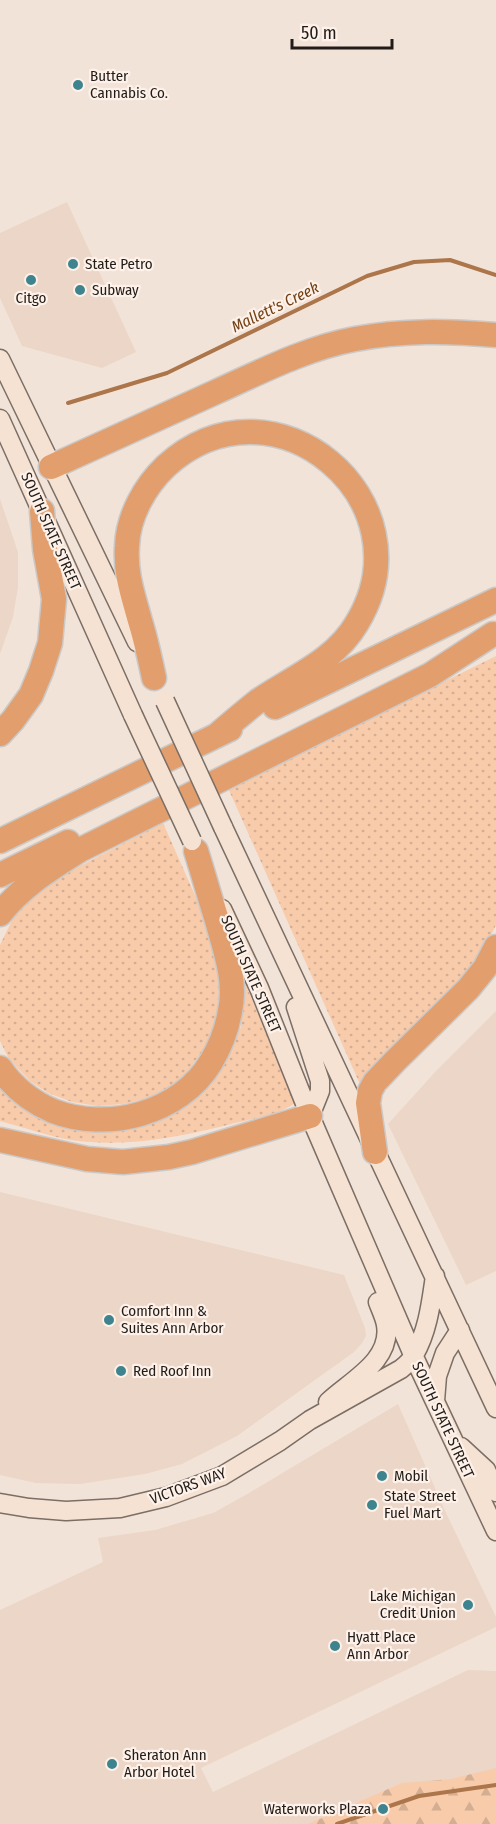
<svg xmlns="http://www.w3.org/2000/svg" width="496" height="1824" font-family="'Fira Sans Condensed',sans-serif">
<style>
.built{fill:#ecd6c7}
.grass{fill:url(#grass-dots)}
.forest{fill:url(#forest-firs)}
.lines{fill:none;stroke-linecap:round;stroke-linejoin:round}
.stream{stroke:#ac754a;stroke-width:4}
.secondary-casing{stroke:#7b6e65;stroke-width:21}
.highway-casing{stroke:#cac9c8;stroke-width:27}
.secondary{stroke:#f6e2d3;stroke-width:18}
.highway{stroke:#e29f6d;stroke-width:24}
.secondary-bridge-casing{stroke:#7b6e65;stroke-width:21;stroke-linecap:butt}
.secondary-bridge{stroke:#f6e2d3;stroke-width:18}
.poi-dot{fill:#3e848e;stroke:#fdf1e9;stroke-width:2}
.labels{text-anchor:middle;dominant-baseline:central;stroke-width:4.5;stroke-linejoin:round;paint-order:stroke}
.poi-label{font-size:15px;fill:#211c18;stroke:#fdf1e9;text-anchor:start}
.street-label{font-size:15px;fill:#211c18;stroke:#fdf1e9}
.water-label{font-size:16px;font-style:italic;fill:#724014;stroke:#fdf1e9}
</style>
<defs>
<pattern id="grass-dots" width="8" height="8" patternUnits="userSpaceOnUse" patternTransform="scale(1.5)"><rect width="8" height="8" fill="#f8cbab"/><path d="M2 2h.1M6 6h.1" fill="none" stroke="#d4ae92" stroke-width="1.8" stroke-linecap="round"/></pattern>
<pattern id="forest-firs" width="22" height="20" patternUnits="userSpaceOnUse" patternTransform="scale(1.5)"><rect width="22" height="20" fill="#f8cbab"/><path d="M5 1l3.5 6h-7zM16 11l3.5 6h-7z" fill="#d4ae92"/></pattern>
</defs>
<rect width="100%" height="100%" fill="#f2e3d9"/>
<path class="built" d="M67,202L136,352L102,368L22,346L0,298V233Z
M0,499L18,552V587L13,617L0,654Z
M496,1011V1271L466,1285L388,1124L436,1071Z
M0,1192L344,1275L365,1328L366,1336L362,1343L354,1352L237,1436L182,1464L145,1474L80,1484L36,1483L0,1475Z
M398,1404L446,1513L496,1617V1627L201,1768L213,1792L468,1670L496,1671V1824H0V1610L103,1562L98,1538L155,1530L213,1513L249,1493Z"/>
<path class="grass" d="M496,656V925L472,973L363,1091L228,788Z
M163,823L217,945L225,995L214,1037L178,1083L150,1098L123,1104L98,1106L72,1102L48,1093L30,1081L9,1059L0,1041V945L17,910L51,881Z
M243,978L295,1103C278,1115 255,1118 235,1123C181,1137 127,1148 71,1140C47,1136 23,1127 0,1121V1077L69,1124L192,1100L222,1068L241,1027Z"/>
<path class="forest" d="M496,1768V1824H308L402,1783L451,1779Z"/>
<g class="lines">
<path class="stream" d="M68,403L167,373L367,276L414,262L450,260L496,275
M337,1824L419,1796L496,1785"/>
<g class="secondary-casing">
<path id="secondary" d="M0,359L137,642
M0,419L133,715
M223,827L496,1408
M222,909L259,988L310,1116L414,1357L496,1531
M296,1007L320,1081V1091L310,1116
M435,1401L437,1376L445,1353L460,1330
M328,1402C350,1381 392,1361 386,1325C385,1318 381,1310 378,1302
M461,1447L486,1470L496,1492
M0,1503L29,1508L66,1511L120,1508L166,1497L222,1476L280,1441L310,1420L401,1369C406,1365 411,1361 414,1355C428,1331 431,1303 435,1276"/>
</g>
<g class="highway-casing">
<path id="highway" d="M51,467C107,442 162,416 218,391C262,371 307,348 355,339C402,330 448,331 496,335
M154,678C150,659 146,640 140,621C133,595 125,574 127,546C128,516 145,486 166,466C274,368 431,501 357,623C335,661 293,677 258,701C244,712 230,724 216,736
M275,707L496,600
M0,734L13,720L31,695L41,671L50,643L54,599L45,549L42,511
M0,841L230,729
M0,875L68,842
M0,914C23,885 49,870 80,850L430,675L493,634
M0,1068C13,1087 32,1102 53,1111C107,1132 180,1114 211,1062C220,1047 227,1029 230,1011C237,980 224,947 216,917C209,895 203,873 196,851
M0,1140L87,1159L123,1162L169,1157L192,1152L310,1116
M375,1152L368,1103L370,1091L375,1082L395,1061L468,989L485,968L496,947"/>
</g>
<use href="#secondary" class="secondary"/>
<use href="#highway" class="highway"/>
<g class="secondary-bridge-casing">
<path id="secondary-bridge" d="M165,701L223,827
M133,715L192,841"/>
</g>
<use href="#secondary-bridge" class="secondary-bridge"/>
</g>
<g class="poi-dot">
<circle cx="78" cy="85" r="6"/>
<circle cx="73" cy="264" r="6"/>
<circle cx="31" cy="280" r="6"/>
<circle cx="80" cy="290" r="6"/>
<circle cx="109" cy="1320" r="6"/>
<circle cx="121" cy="1371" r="6"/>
<circle cx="382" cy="1476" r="6"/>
<circle cx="372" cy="1505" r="6"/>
<circle cx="468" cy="1605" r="6"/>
<circle cx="335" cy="1646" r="6"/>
<circle cx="112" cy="1764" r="6"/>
<circle cx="383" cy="1809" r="6"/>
</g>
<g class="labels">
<g class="poi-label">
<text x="90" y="76">Butter<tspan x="90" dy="17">Cannabis Co.</tspan></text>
<text x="85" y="264">State Petro</text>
<text x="92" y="290">Subway</text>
<text x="31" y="298" text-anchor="middle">Citgo</text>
<text x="121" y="1311">Comfort Inn &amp;<tspan x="121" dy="17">Suites Ann Arbor</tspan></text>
<text x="133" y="1371">Red Roof Inn</text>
<text x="394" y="1476">Mobil</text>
<text x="384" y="1496">State Street<tspan x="384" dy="17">Fuel Mart</tspan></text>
<text x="456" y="1596" text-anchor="end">Lake Michigan<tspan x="456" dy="17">Credit Union</tspan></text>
<text x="347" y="1637">Hyatt Place<tspan x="347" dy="17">Ann Arbor</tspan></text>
<text x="124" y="1755">Sheraton Ann<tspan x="124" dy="17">Arbor Hotel</tspan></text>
<text x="371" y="1809" text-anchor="end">Waterworks Plaza</text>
</g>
<g class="street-label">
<text transform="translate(51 531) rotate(66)">SOUTH STATE STREET</text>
<text transform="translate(251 974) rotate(66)">SOUTH STATE STREET</text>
<text transform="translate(443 1420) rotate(65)">SOUTH STATE STREET</text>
<text transform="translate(188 1486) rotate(-20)">VICTORS WAY</text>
</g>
<g class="water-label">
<text transform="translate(275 307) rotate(-26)">Mallett's Creek</text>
</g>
</g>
<path d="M292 39v9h100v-9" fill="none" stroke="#211c18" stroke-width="3"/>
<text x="301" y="39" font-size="18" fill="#211c18" stroke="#fdf1e9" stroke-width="4.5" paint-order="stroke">50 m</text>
</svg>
